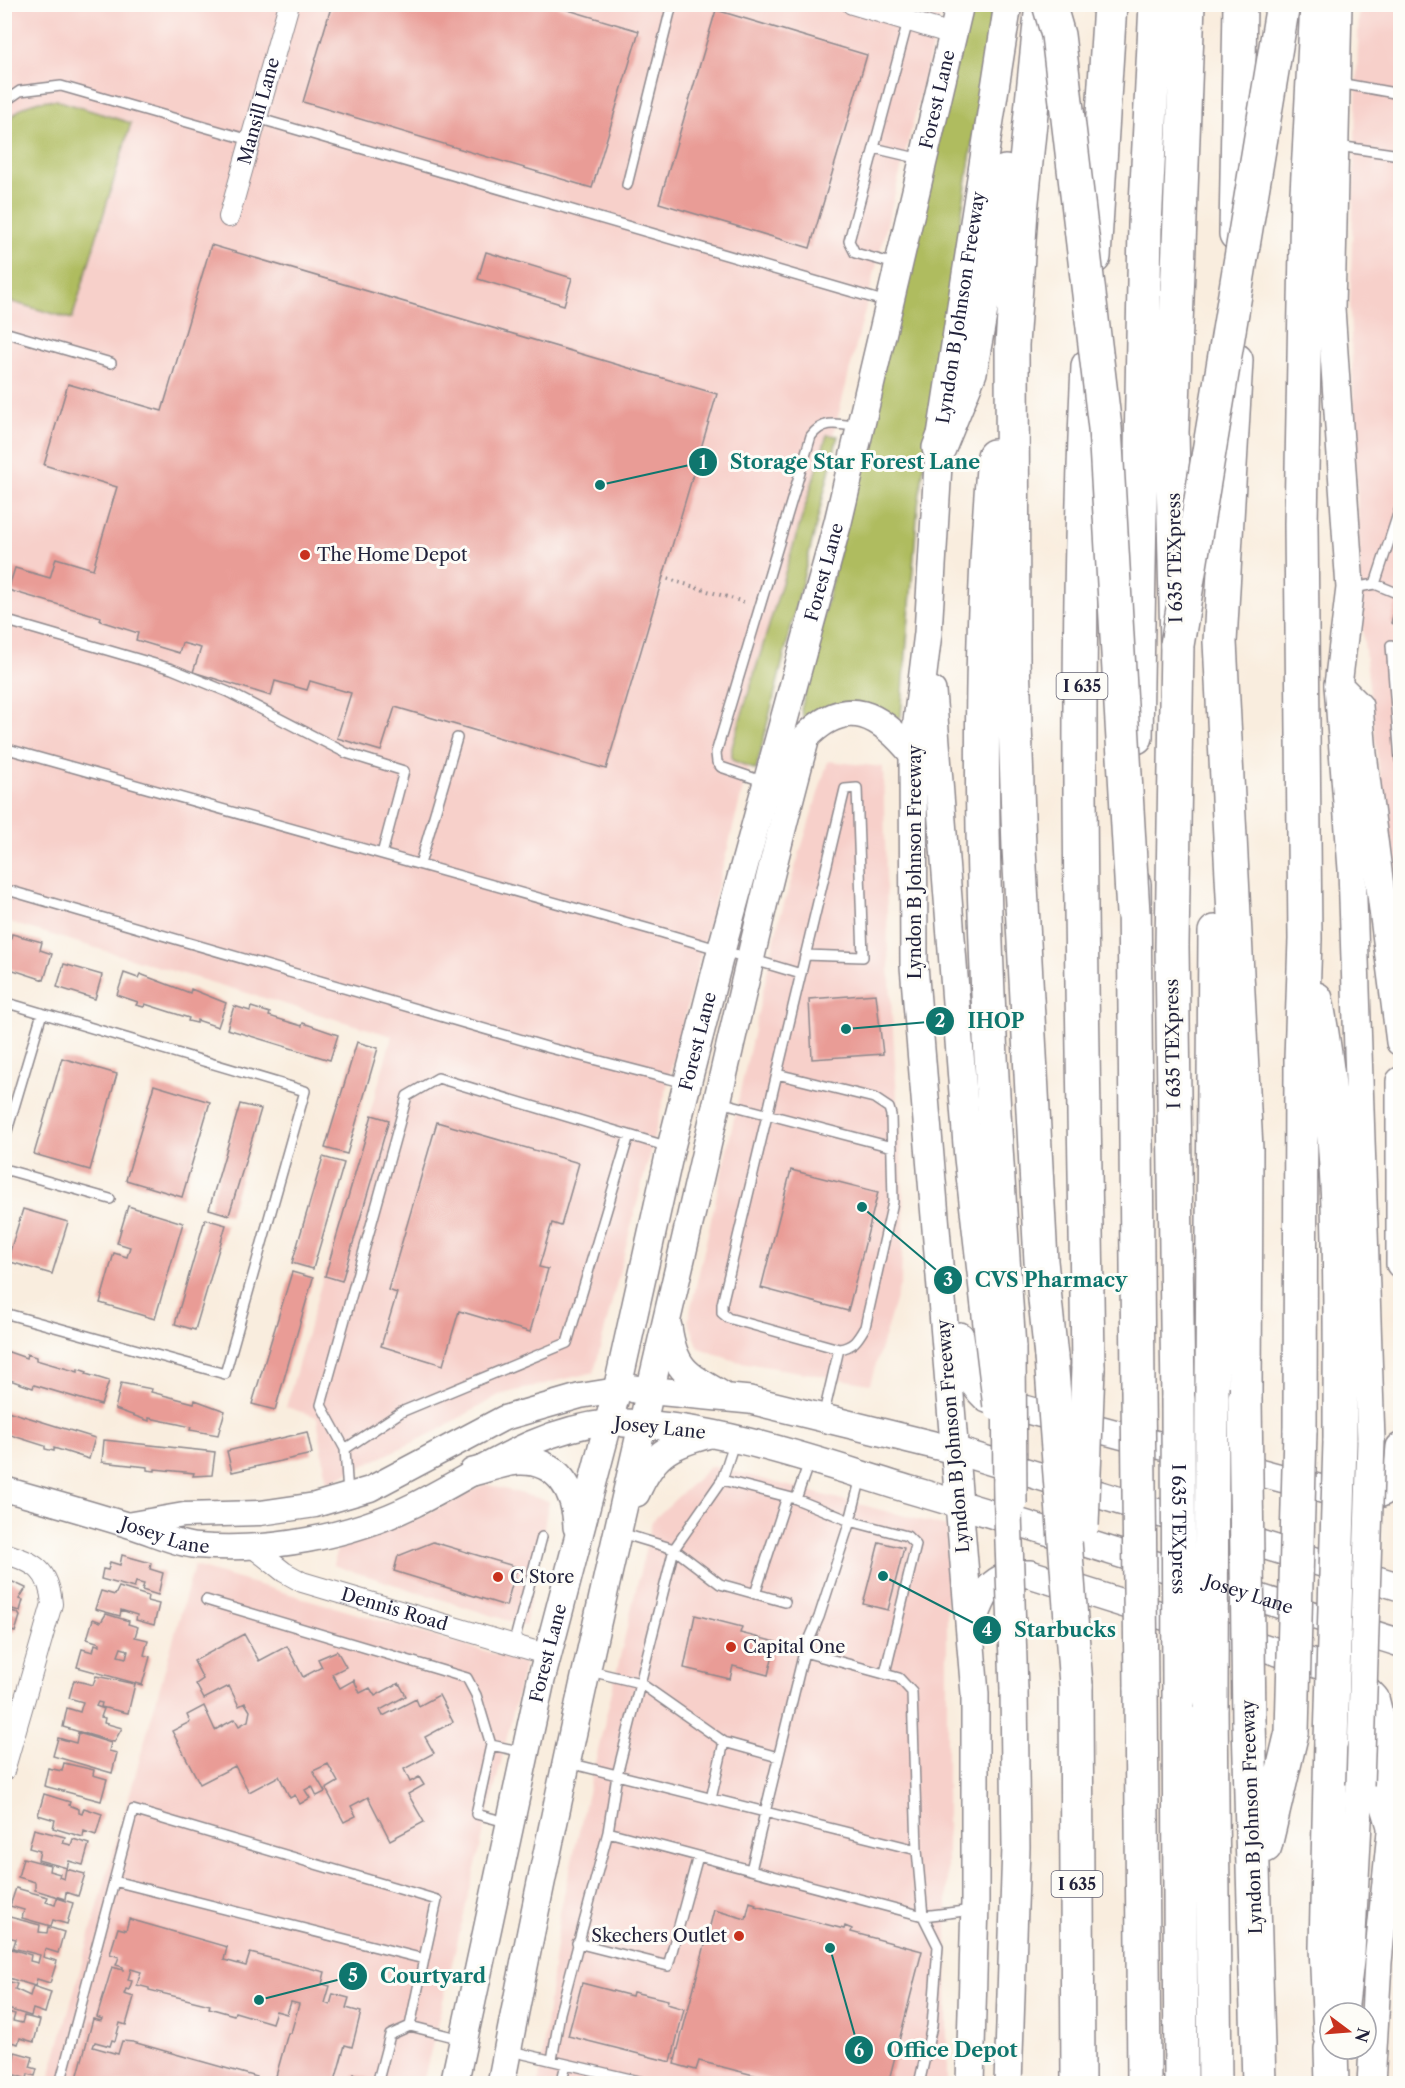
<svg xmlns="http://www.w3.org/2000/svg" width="1405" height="2088" font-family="'Libre Caslon Text',serif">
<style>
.built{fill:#f7d0ca}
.green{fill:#afbc5e;stroke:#686f4c;stroke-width:1.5}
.building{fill:#e99c96;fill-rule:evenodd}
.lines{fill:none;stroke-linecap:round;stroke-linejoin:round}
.service-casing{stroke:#8e888c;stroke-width:12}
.minor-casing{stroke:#8e888c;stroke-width:22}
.tertiary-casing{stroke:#8e888c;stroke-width:27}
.secondary-casing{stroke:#8e888c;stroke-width:30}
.motorway-casing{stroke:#8e888c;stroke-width:36}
.path{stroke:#8e888c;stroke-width:4;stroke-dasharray:1.5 4.5;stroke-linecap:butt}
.service{stroke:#fff;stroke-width:9}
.minor{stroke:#fff;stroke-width:20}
.tertiary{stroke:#fff;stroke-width:24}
.secondary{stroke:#fff;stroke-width:27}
.motorway{stroke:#fff;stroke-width:33}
.secondary-bridge-casing{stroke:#8e888c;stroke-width:30;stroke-linecap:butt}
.motorway-bridge-casing{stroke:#8e888c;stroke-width:36;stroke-linecap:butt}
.secondary-bridge{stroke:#fff;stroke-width:27}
.motorway-bridge{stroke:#fff;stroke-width:33}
.poi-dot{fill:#c8321e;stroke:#fdfcf7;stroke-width:2}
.labels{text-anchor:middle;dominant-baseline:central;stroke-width:6;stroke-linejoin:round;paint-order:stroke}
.shield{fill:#fdfcf7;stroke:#646373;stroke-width:1.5}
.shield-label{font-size:16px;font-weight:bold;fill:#22223b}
.street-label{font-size:18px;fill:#22223b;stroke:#fdfcf7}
.poi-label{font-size:18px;fill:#22223b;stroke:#fdfcf7;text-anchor:start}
.leader{fill:none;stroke:#0f766e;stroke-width:2}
.callout-dot{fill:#0f766e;stroke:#fdfcf7;stroke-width:2}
.mark-label{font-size:18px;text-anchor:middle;font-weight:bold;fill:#fff}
.callout-label{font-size:20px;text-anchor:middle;font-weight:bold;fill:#0f766e;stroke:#fdfcf7;stroke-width:6;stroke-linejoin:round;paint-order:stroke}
</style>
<rect width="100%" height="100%" fill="#fdfcf7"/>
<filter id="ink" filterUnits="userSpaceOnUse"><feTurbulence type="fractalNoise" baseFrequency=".0167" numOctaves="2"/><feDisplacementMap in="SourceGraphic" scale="12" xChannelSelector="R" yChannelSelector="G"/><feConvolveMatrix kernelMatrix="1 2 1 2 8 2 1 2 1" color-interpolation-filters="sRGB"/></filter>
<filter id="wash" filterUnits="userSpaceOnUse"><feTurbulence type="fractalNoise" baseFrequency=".008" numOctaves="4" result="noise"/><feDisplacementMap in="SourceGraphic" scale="24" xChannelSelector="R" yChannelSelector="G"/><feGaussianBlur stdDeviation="1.35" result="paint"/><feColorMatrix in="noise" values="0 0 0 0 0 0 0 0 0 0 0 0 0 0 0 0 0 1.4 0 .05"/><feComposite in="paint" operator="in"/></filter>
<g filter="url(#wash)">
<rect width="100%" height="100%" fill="#f9edde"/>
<path class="built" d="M4,5H943L594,1372L499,1395L437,1431L327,1483L317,1417L286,1407L392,1036L5,921Z
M1359,5H1400V954L1362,625L1350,309Z
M828,761L883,767L888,949L904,1212L901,1281L870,1384L735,1361L699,1348L688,1321L779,920Z
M711,1466L947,1527V2083L539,2084L560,1912L652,1521Z
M485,1484L549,1501L525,1626L333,1565L338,1548L418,1519Z
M194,1566L525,1663L423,2083L48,2084Z"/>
<path class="green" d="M969,5H993L918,506L901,716L898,719C859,689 844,715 804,719L801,710Z
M56,100L131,123L72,319L5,300V126C19,105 32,100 56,100Z
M827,435L838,436L756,770L732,760V747Z"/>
<g id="blocks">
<path class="building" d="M332,4H548L639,31L592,188L303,102Z
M716,10L867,55L810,248L659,203Z
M211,245L717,394L606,769L395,707L381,751L337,738L351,693L310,681L307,690L275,681L271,696L193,672L201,648L182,643L179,653L136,640L138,633L100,621L101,617L8,590L15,568L50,578L56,558L93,569L117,487L44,465L68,384L162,411Z
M486,252L572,278L564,305L478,279Z
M1400,591V626L1391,623Z
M12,934L42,942L40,950L52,954L44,980L4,967V939L10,941Z
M64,964L102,975L95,999L57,987Z
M124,973L138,978L140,974L190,993L191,989L226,1003L218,1027L197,1020V1023L188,1021L189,1018L145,1004L144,1007L136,1005L138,1002L117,995Z
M876,994L883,1054L812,1059L809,999Z
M234,1006L250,1011L251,1007L270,1013L269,1016L302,1026L303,1023L338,1035L330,1060L227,1029Z
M357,1042L378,1048L347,1154L325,1148Z
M62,1058L117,1074L90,1170L34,1154Z
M154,1085L210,1102L182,1197L126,1180Z
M240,1104L261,1109L229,1215L209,1209Z
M372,1115L389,1120L342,1281L325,1276Z
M437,1122L579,1163L561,1226L552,1223L539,1267L548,1269L530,1332L459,1311L443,1365L381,1346L397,1293L388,1290Z
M323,1157L344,1163L313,1269L292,1263Z
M791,1170L878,1192L848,1311L761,1288Z
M128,1206L183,1223L155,1319L100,1303L114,1253L127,1257L130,1247L117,1243Z
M23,1209L68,1222L52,1274L7,1261Z
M205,1219L226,1225L195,1330L175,1324Z
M292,1272L313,1278L275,1410L252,1404Z
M6,1351L26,1358L27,1354L36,1357V1360L78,1372V1369L87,1372L86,1374L109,1381L101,1405L34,1385L33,1388L4,1378Z
M121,1383L152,1389L151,1392L194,1403L195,1400L225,1411L218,1435L190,1430L191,1427L178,1424L149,1418V1421L115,1409Z
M4,1410L95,1438L89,1459L54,1448V1451L45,1449V1446L4,1433Z
M307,1432L312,1454L232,1472L227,1451Z
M104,1440L215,1452L212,1475L193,1476L194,1473L155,1469V1471L147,1470V1467L102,1462Z
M433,1542L517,1567L506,1606L394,1571L398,1556Z
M879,1542L904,1548L888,1610L863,1604Z
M122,1555L151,1563L150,1569L163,1573L158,1595L142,1590L144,1584L136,1582L134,1588L101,1579L103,1569L108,1570L110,1562L120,1565Z
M4,1578L26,1588L19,1599L23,1600L20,1611L4,1607Z
M119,1587L148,1596L147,1601L159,1604L154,1625L136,1620L137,1615L121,1610L120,1616L95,1609L101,1591L115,1595Z
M4,1609L18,1613L20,1616L15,1632L4,1629Z
M106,1614L129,1621L128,1624L138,1627L135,1637L148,1640L144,1655L150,1657L142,1685L77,1667L82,1649L93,1652L95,1644L100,1646V1643L87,1639L93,1619L101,1622ZM121,1648L128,1650L126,1658L118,1656Z
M695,1615L742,1627L740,1633L776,1642L768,1675L733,1666L730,1679L684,1668Z
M244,1634L259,1661L287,1646L303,1677L322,1667L318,1659L337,1651L346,1667L332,1674L340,1688L354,1680L360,1693L370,1688L375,1696L399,1683L406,1696L380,1710L383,1716L416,1699L419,1706L439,1695L453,1722L425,1737L434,1753L404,1769L410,1782L419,1777L424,1785L408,1794L424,1822L390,1840L368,1797L351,1806L356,1816L344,1822L326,1789L338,1782L328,1764L313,1771L325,1792L317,1796L312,1786L305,1790L310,1798L300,1804L295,1795L290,1798L279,1776L249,1792L235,1766L200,1784L172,1731L190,1722L187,1715L204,1706L215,1730L235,1719L239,1726L248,1721L250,1711L245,1703L239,1706L229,1686L204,1699L196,1684L203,1679L194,1661Z
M4,1642L9,1643L5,1668L4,1667Z
M96,1676L135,1684L128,1713L101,1707L102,1703L98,1702L96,1706L104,1709L101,1717L105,1718L104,1723L122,1728L114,1742L63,1727L67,1708L80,1712L83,1702L69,1698L74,1680L93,1685Z
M78,1733L111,1743L109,1751L117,1753L112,1773L53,1756L58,1738L76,1743Z
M64,1763L94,1770L93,1775L107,1779L101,1801L44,1786L48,1768L62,1771Z
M44,1794L70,1802L69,1805L79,1809V1813L82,1814L84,1808L102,1814L96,1835L84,1831L83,1837L53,1828L55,1820L38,1815Z
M34,1829L65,1837L63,1843L71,1845L73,1839L89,1844L83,1865L69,1861L67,1868L38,1860L40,1851L29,1848Z
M23,1858L50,1865L49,1871L60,1874L59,1877L64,1879L66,1869L85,1874L78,1896L66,1892L65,1899L35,1890V1882L18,1877Z
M16,1888L48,1897L46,1902L55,1905L57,1898L73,1903L67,1924L53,1920L51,1926L22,1918L24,1910L10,1906Z
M750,1902L756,1904L755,1906L844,1929L845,1926L852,1929L851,1932L922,1951L888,2084H777V2081L699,2061L696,2070L674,2064L714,1910L746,1919Z
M6,1916L40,1925L39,1932L47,1933L48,1927L64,1932L58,1953L45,1949L43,1957L57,1961L50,1983L37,1979L35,1986L5,1977L7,1969L5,1968V1947L31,1955L30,1961L38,1963L40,1955L13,1948L16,1939L4,1936Z
M129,1919L227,1947L224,1960L246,1966L250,1953L325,1972L322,1984L330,1986L325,2003L330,2005L333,1994L349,1998L346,2008L361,2012L352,2047L345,2045L335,2081L342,2084H277L279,2077L276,2076L288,2033H291L299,2004L291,2002L287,2014L276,2011L272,2023L235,2012L234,2015L209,2008L210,2005L149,1990V1988L137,1985L141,1972L131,1969L128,1980L132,1981L129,1990L126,1989L124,1994L134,1997L126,2025L120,2023L115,2041L112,2040L110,2046L95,2042L93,2047L118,2054L122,2041L133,2042L257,2077L255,2084L76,2082L93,2019L101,2021L102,2019L97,2017L112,1967L123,1970V1967L116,1965L119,1957L110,1954L118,1928L126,1930Z
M4,1980L17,1984L15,1989L30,1996L33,1986L51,1992L45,2013L33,2009L31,2016L4,2008Z
M582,1983L632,1996L633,1992L668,2000L667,2004L684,2009L671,2062L568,2036Z
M4,2011L15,2014L13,2021L22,2023L24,2016L40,2020L34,2042L20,2038L18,2044L4,2040Z
M15,2052L33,2057L30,2067L37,2069L35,2076L28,2074L27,2079L15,2075L13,2082L4,2079V2057L13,2062Z
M354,2074L385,2083L384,2084H351Z"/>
</g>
</g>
<g filter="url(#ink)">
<use href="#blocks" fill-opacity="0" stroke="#8e888c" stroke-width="1.5"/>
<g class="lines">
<g class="service-casing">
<path id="service" d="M1339,83L1400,94
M4,102L20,91L61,86L250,140
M257,118L887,302
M1338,146L1400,155
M874,148L921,159
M627,185L672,4
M895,264L855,253L849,241L908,21
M4,332L111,363
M1375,584L1399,594
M1353,588L1375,584L1400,508
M4,620L172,669L228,692L346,753L404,771L382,854
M1400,648L1391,645L1400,760
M4,748L660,932L801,974
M765,782L721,767L717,762L716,753L811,436C824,419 838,424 858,427
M420,864L457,738
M4,889L550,1048L685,1083
M1385,909L1400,913
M4,1002L305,1091L225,1374L4,1313
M777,1074L874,1098L889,1108L891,1115L893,1202L865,1327C858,1339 854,1347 839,1349L728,1318L722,1313V1304L845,789L857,788L863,957L805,955
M720,1102L892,1147
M4,1141L42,1013
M4,1169L110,1199
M823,1417L839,1349
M345,1449L401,1412L567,1343L629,1135
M861,1477L850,1521L907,1536L916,1545L885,1673
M722,1480L796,1499L850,1521L819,1617L804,1652L751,1870
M348,1495L345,1449L321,1405L407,1096L438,1078L669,1147
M796,1499L809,1462
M621,1533L674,1549L722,1480L735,1440
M755,1594L787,1497
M206,1600L467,1678L476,1695L491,1745L476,1814L506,1822
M513,1646L542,1537
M804,1652L899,1678L912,1692L917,1850L923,1916L938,1946L932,2026L919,2084
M590,1671L640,1683L724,1742L778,1757
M491,1745L524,1752
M569,1763L917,1850
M711,1799L724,1742
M608,1832L923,1916L973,1910
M114,1881L133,1810L437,1900L424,1959
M577,1943L668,1966L698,1856
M511,2051L652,2084
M552,2060L560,2013L608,1832L617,1775L674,1549L720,1584L785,1602
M60,2084L114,1881L424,1959L410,2026
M377,2084L390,2035L410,2026L461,2039
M561,2084L566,2064"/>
</g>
<g class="minor-casing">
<g id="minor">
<path d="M852,4L952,34"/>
<path id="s1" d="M229,217L289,4"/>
<path id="s2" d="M251,1546L284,1572L302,1582L548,1655"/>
<path d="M4,1553C36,1563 49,1570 52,1604L4,1771"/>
</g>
</g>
<g class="tertiary-casing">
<g id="tertiary">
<path id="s3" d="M4,1489C47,1501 89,1513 131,1526C152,1532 175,1544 197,1546C268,1552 350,1537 414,1505C480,1472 533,1430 609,1422"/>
<path d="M132,1524L184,1515L260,1513L315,1505L370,1489L504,1418L580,1396L617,1390"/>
</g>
</g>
<g class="secondary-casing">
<g id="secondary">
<path d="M1338,4L1331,309L1350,588L1338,685L1352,869L1371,1441"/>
<path d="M1338,685L1359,706L1363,754L1400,1042"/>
<path d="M932,691L968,1158L989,1342"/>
<path d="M1400,1081V1264"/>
<path d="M668,1327C674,1368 685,1374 720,1394"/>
<path d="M960,1336C964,1365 965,1378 987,1399L1359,1499C1396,1493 1397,1482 1400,1447"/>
<path d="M634,1389L750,1400L954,1450L1400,1587"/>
<path id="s4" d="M625,1423C724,1427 818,1462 911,1490C1075,1538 1238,1591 1400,1643"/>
<path d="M473,1472C488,1468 504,1462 518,1461C558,1459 576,1491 577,1527"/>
<path d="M636,1493C653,1455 666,1446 706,1435"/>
<path d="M972,1626C983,1593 991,1572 1030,1574L1354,1676L1375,1698L1382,1726L1380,1790L1393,1833"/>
<path d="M1344,2013L1351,1952L1360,1785"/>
<path id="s5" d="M454,2084L541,1680L617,1390L671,1147L721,951L838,522L960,4"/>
<path d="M501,2084C554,1804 618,1527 683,1250C723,1079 760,907 806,737C847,694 881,715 913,754"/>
<path id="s6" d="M970,2084L975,1902V1694L914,966L913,754L928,633L939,448L1008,4"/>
<path d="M1008,2084L1016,1847L1014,1690"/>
<path d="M1371,2084L1378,1962L1400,1742"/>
</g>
</g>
<g class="motorway-casing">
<path id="motorway" d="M1042,4L1021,211L1012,345L1013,659L1019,848L1041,1261L1051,1357
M1236,234L1240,4
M1094,257L1110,4
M1236,360L1220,642L1246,1149L1245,1398
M939,448L970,372L1005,172
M994,456C969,753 989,1051 1009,1348
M1136,737L1145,225L1156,4
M1134,884L1138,1389
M1316,999C1344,1145 1340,1294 1340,1442
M1088,1368C1084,1034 1072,699 1088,366
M1212,1386L1215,932
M1178,1399L1172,946L1177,645L1172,432L1188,4
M1300,1431L1301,1059L1305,939L1301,524L1307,193L1317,4
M1076,1685L1078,2084
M1141,1687L1144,2084
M1179,1699L1181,2084
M1211,1707L1215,2084
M1249,1722L1259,2084
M1265,1846L1292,1732
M1330,2034L1326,1947L1331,1741
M1331,2049L1332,2084"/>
</g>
<path class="path" d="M662,577L747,603"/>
<use href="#service" class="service"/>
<use href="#minor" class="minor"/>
<use href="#tertiary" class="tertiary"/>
<use href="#secondary" class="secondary"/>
<use href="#motorway" class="motorway"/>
<g class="secondary-bridge-casing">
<path id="secondary-bridge" d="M989,1342L997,1407
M1007,1483L1014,1690
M1360,1785L1371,1441"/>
</g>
<g class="motorway-bridge-casing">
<g id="motorway-bridge">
<path d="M1049,4L1058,35L1105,428L1133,913"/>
<path d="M1177,645L1283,4"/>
<path d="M1009,1348L1010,1504"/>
<path d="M1051,1357L1076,1685"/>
<path d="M1138,1389L1141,1687"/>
<path d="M1245,1398L1249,1722"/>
<path id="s7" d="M1178,1399L1179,1699"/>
<path d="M1082,1525L1088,1368"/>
<path d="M1211,1707L1212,1386"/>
<path d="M1292,1732L1300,1431"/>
<path d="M1331,1741L1340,1442"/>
</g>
</g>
<use href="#secondary-bridge" class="secondary-bridge"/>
<use href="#motorway-bridge" class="motorway-bridge"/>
</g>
</g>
<g class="poi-dot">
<circle cx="305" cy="555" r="6"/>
<circle cx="498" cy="1577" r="6"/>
<circle cx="731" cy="1647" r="6"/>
<circle cx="739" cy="1936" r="6"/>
</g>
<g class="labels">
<g class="shield">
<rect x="1056.5" y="673" width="51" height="26" rx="4.5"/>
<rect x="1051.5" y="1871" width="51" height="26" rx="4.5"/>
</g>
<g class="shield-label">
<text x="1082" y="686">I 635</text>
<text x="1077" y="1884">I 635</text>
</g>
<g class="street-label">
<text stroke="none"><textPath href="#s5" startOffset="2043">Forest Lane</textPath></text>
<text stroke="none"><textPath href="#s1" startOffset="110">Mansill Lane</textPath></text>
<text stroke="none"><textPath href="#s6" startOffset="1782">Lyndon B Johnson Freeway</textPath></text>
<text transform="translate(1175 558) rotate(-91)">I 635 TEXpress</text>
<text stroke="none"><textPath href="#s5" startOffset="1557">Forest Lane</textPath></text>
<text transform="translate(915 862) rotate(-90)">Lyndon B Johnson Freeway</text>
<text stroke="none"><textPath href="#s5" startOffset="1071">Forest Lane</textPath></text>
<text transform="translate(1173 1044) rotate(-91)">I 635 TEXpress</text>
<text transform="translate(660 1428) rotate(6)">Josey Lane</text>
<text transform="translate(953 1436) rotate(-95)">Lyndon B Johnson Freeway</text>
<text stroke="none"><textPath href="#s7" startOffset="130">I 635 TEXpress</textPath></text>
<text stroke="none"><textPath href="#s3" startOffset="168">Josey Lane</textPath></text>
<text stroke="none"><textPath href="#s4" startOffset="648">Josey Lane</textPath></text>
<text stroke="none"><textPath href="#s2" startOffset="159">Dennis Road</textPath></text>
<text stroke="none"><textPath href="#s5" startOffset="441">Forest Lane</textPath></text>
<text transform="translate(1252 1817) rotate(-92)">Lyndon B Johnson Freeway</text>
</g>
<g class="poi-label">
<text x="317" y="555">The Home Depot</text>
<text x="510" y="1577">C Store</text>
<text x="743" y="1647">Capital One</text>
<text x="727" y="1936" text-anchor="end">Skechers Outlet</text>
</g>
</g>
<path class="leader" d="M600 485L703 462M846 1029L940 1021M862 1207L948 1280M883 1576L987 1630M259 2000L353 1976M830 1948L859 2050"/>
<g class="callout-dot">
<circle cx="600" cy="485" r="6"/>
<circle cx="846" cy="1029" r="6"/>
<circle cx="862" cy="1207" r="6"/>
<circle cx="883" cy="1576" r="6"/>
<circle cx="259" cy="2000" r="6"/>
<circle cx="830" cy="1948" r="6"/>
<circle cx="703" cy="462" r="15"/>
<circle cx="940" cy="1021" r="15"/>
<circle cx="948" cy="1280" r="15"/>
<circle cx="987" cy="1630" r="15"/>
<circle cx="353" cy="1976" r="15"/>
<circle cx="859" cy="2050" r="15"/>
</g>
<g class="mark-label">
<text x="703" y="469">1</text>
<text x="940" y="1027">2</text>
<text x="948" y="1286">3</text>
<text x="987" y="1636">4</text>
<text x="353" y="1982">5</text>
<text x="859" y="2057">6</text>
</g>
<g class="callout-label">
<text x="855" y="469">Storage Star Forest Lane</text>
<text x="996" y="1028">IHOP</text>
<text x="1051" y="1287">CVS Pharmacy</text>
<text x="1065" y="1637">Starbucks</text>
<text x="433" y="1983">Courtyard</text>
<text x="952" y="2057">Office Depot</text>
</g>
<rect width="1405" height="2088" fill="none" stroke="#fdfcf7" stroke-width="24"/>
<g transform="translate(1348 2031) rotate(106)"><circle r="28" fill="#fdfcf7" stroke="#a5a5ac" stroke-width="1.5"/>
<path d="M0-4.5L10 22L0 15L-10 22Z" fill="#c8321e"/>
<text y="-9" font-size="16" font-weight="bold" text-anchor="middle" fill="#22223b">N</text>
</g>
</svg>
